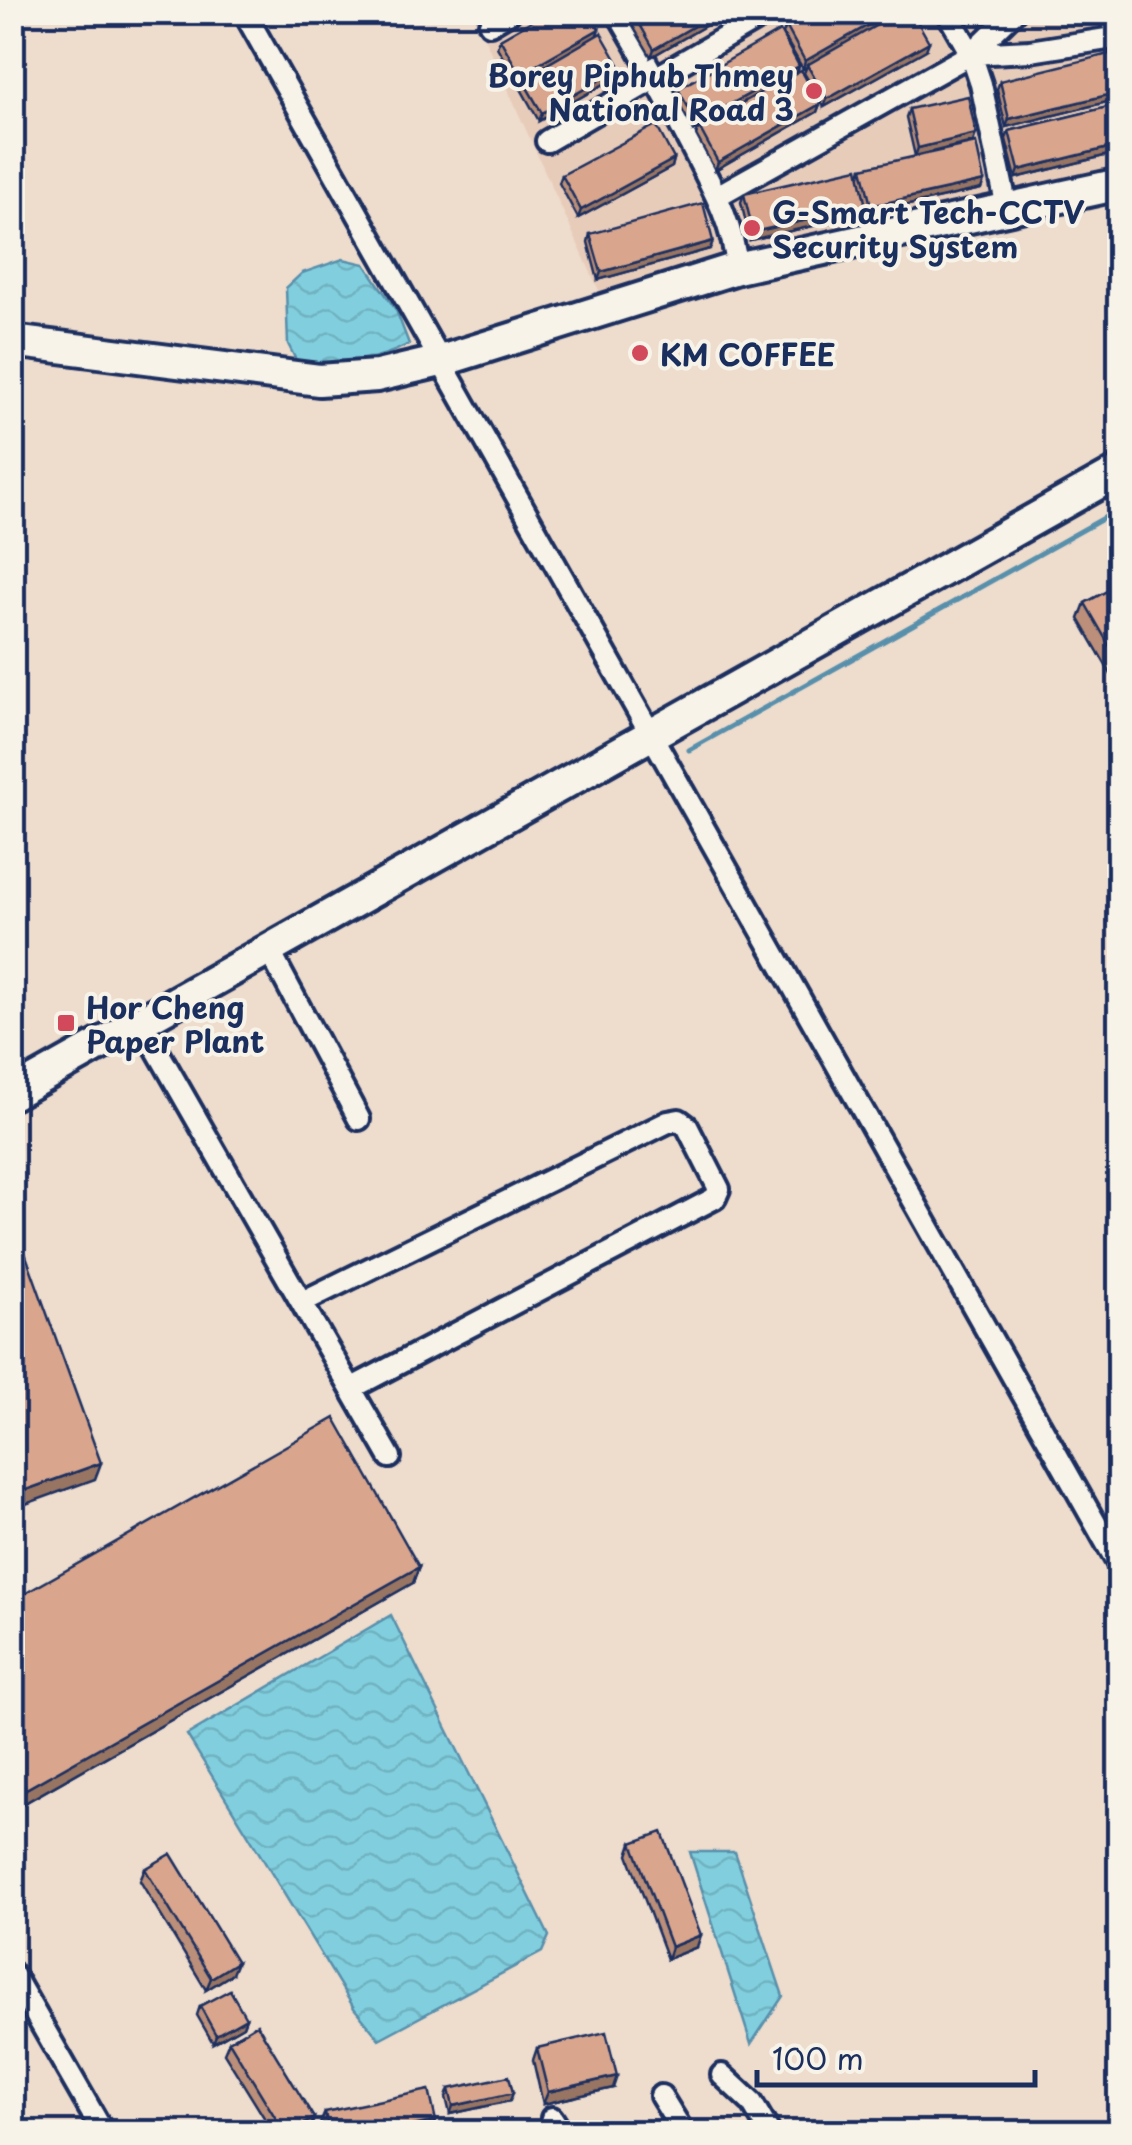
<svg xmlns="http://www.w3.org/2000/svg" width="1132" height="2145" font-family="'Playpen Sans',sans-serif">
<style>
.built{fill:#e8ccba}
.water{fill:url(#water-waves);stroke:#588fab;stroke-width:2.5}
.lines{fill:none;stroke-linecap:round;stroke-linejoin:round}
.stream{stroke:#588fab;stroke-width:5}
.street-casing{stroke:#1b2f5e;stroke-width:28}
.secondary-casing{stroke:#1b2f5e;stroke-width:38}
.street{stroke:#f7f3e8;stroke-width:20}
.secondary{stroke:#f7f3e8;stroke-width:30}
.wall{fill:#bb8f79;stroke:#1b2f5e;stroke-width:2.5}
.shaded-wall{fill:#987463;stroke:#1b2f5e;stroke-width:2.5}
.building{fill:#d9a68d;stroke:#1b2f5e;stroke-width:2.5}
.poi-dot{fill:#d1495b;stroke:#f7f3e8;stroke-width:4}
.labels{text-anchor:middle;dominant-baseline:central;stroke-width:8;stroke-linejoin:round;paint-order:stroke}
.poi-label{font-size:30px;font-weight:bold;fill:#1b2f5e;stroke:#f7f3e8;text-anchor:start}
</style>
<defs>
<pattern id="water-waves" width="16" height="10" patternUnits="userSpaceOnUse" patternTransform="scale(2.5)"><rect width="16" height="10" fill="#81cfde"/><path d="M0 5q4-4 8 0t8 0" fill="none" stroke="#6fb2c1"/></pattern>
</defs>
<rect width="100%" height="100%" fill="#eedccd"/>
<filter id="ink" filterUnits="userSpaceOnUse"><feTurbulence type="fractalNoise" baseFrequency=".01" numOctaves="2"/><feDisplacementMap in="SourceGraphic" scale="20" xChannelSelector="R" yChannelSelector="G"/><feConvolveMatrix kernelMatrix="1 2 1 2 8 2 1 2 1" color-interpolation-filters="sRGB"/></filter>
<g filter="url(#ink)">
<path class="built" d="M473,13H1119V170L821,233L601,295Z"/>
<path class="water" d="M343,259L365,264L396,310L409,344C372,364 339,363 298,364L288,344L286,288L302,273Z
M391,1615L549,1936L542,1952L379,2039L354,2008L187,1735Z
M690,1852H735L783,1996L751,2044Z"/>
<g class="lines">
<path class="stream" d="M689,750L1120,509"/>
<g class="street-casing">
<path id="street" d="M244,12L1120,1567
M617,12C643,56 667,99 690,144C711,185 733,222 737,268
M947,12L971,54L981,84L1007,208
M1107,12L1120,34
M490,24L510,12
M971,54L1014,12
M547,141L769,12
M717,196L971,54L1030,51L1120,37
M269,950L359,1119
M141,1022L390,1457
M302,1302L668,1122L679,1120L687,1126L719,1189L715,1198L352,1388
M12,1973L103,2132
M722,2075L752,2103L769,2132
M661,2096L683,2132
M552,2118L561,2132"/>
</g>
<g class="secondary-casing">
<path id="secondary" d="M12,341L319,380L377,376L441,361L737,268L1120,184
M12,1094L1120,471"/>
</g>
<use href="#street" class="street"/>
<use href="#secondary" class="secondary"/>
</g>
<path class="wall" d="M626,12H729L651,57L631,23L633,16L629,19Z
M786,26L926,50L824,107L804,73L807,66L803,69L783,34Z
M596,36L618,76L539,121L520,87L522,79L517,82L497,47L500,39Z
M799,66L797,72L820,104L817,112L715,170L696,135L698,129L694,131L675,97L678,89Z
M1000,81L1119,99L1006,127L997,89Z
M1120,104V152L1016,178L1006,139L1009,131Z
M909,109L973,142L915,156L906,117Z
M674,159L672,167L578,218L559,183L562,175Z
M862,168L981,189L868,214L866,207L863,215L750,240L741,202L744,194L860,175Z
M590,234L713,241L710,249L598,280L588,242Z
M1120,584V690L1079,619L1085,603Z
M419,1567L413,1583L21,1805L12,1791V1601Z
M632,1843L697,1947L667,1959L628,1855Z
M145,1869L232,1974L206,1990L140,1881Z
M200,2006L246,2018L243,2026L213,2043L197,2015Z
M229,2041L314,2118L310,2130L305,2132H273L224,2053Z
M537,2048L613,2088L543,2104L533,2060Z
M449,2089L510,2101L450,2114L446,2097Z
M325,2112L436,2121L432,2132H322L320,2124Z"/>
<path class="shaded-wall" d="M718,12H729L651,57L654,49Z
M891,12H903L803,69L805,61Z
M599,29L596,37L517,82L520,74Z
M929,42L926,50L824,107L827,99Z
M799,66L796,74L694,131L697,123Z
M621,68L618,76L539,121L542,113Z
M1120,92L1119,99L1006,127L1009,119Z
M820,104L817,112L715,170L718,162Z
M976,134L973,142L915,156L918,148Z
M1120,145V152L1016,178L1019,170Z
M674,159L672,167L578,218L581,210Z
M984,181L981,189L868,214L871,206Z
M866,207L863,215L750,240L753,232Z
M713,241L710,249L598,280L601,272Z
M101,1463L95,1479L12,1509V1495Z
M419,1567L413,1583L21,1805L26,1789Z
M701,1935L697,1947L667,1959L671,1947Z
M237,1962L232,1974L206,1990L211,1978Z
M246,2018L243,2026L213,2043L216,2035Z
M617,2076L613,2088L543,2104L548,2092Z
M513,2093L510,2101L450,2114L453,2106Z
M314,2118L310,2130L305,2132H290Z
M436,2121L432,2132H384Z"/>
<path class="building" d="M547,12H590L599,29L520,74L500,39Z
M638,12H718L654,49L634,14Z
M811,12H891L805,61L786,26Z
M900,12H912L929,42L827,99L807,65Z
M780,31L799,66L697,123L678,89Z
M601,33L621,68L542,113L522,79Z
M1113,53L1120,80V92L1009,119L1000,81Z
M801,70L820,104L718,162L699,127Z
M968,96L976,134L918,148L909,109Z
M1120,104V145L1019,170L1009,131Z
M656,125L674,159L581,210L562,175Z
M976,143L984,181L871,206L862,168Z
M858,168L866,207L753,232L744,194Z
M703,203L713,241L601,272L590,234Z
M1120,584V664L1085,603Z
M16,1228L101,1463L12,1495V1229Z
M335,1418L419,1567L26,1789L12,1765V1601Z
M662,1832L701,1935L671,1947L632,1843Z
M171,1854L237,1962L211,1978L145,1869Z
M230,1990L246,2018L216,2035L200,2006Z
M257,2024L314,2118L290,2132H284L229,2041Z
M606,2032L617,2076L548,2092L537,2048Z
M509,2076L513,2093L453,2106L449,2089Z
M429,2090L436,2121L384,2132H329L325,2112Z
M1120,2123V2132H1102Z"/>
</g>
<g class="poi-dot">
<circle cx="814" cy="91" r="10"/>
<circle cx="752" cy="228" r="10"/>
<circle cx="640" cy="353" r="10"/>
<rect x="56" y="1013" width="20" height="20" rx="5"/>
</g>
<g class="labels">
<g class="poi-label">
<text x="794" y="74" text-anchor="end">Borey Piphub Thmey<tspan x="794" dy="34">National Road 3</tspan></text>
<text x="772" y="211">G-Smart Tech-CCTV<tspan x="772" dy="34">Security System</tspan></text>
<text x="660" y="353">KM COFFEE</text>
<text x="86" y="1006">Hor Cheng<tspan x="86" dy="34">Paper Plant</tspan></text>
</g>
</g>
<rect width="1132" height="2145" fill="none" stroke="#f7f3e8" stroke-width="50"/>
<rect x="25" y="25" width="1082" height="2095" fill="none" stroke="#1b2f5e" stroke-width="4" filter="url(#ink)"/>
<path d="M757 2070v15h278v-15" fill="none" stroke="#1b2f5e" stroke-width="5"/>
<text x="772" y="2070" font-size="30" fill="#1b2f5e" stroke="#f7f3e8" stroke-width="8" paint-order="stroke">100 m</text>
</svg>
